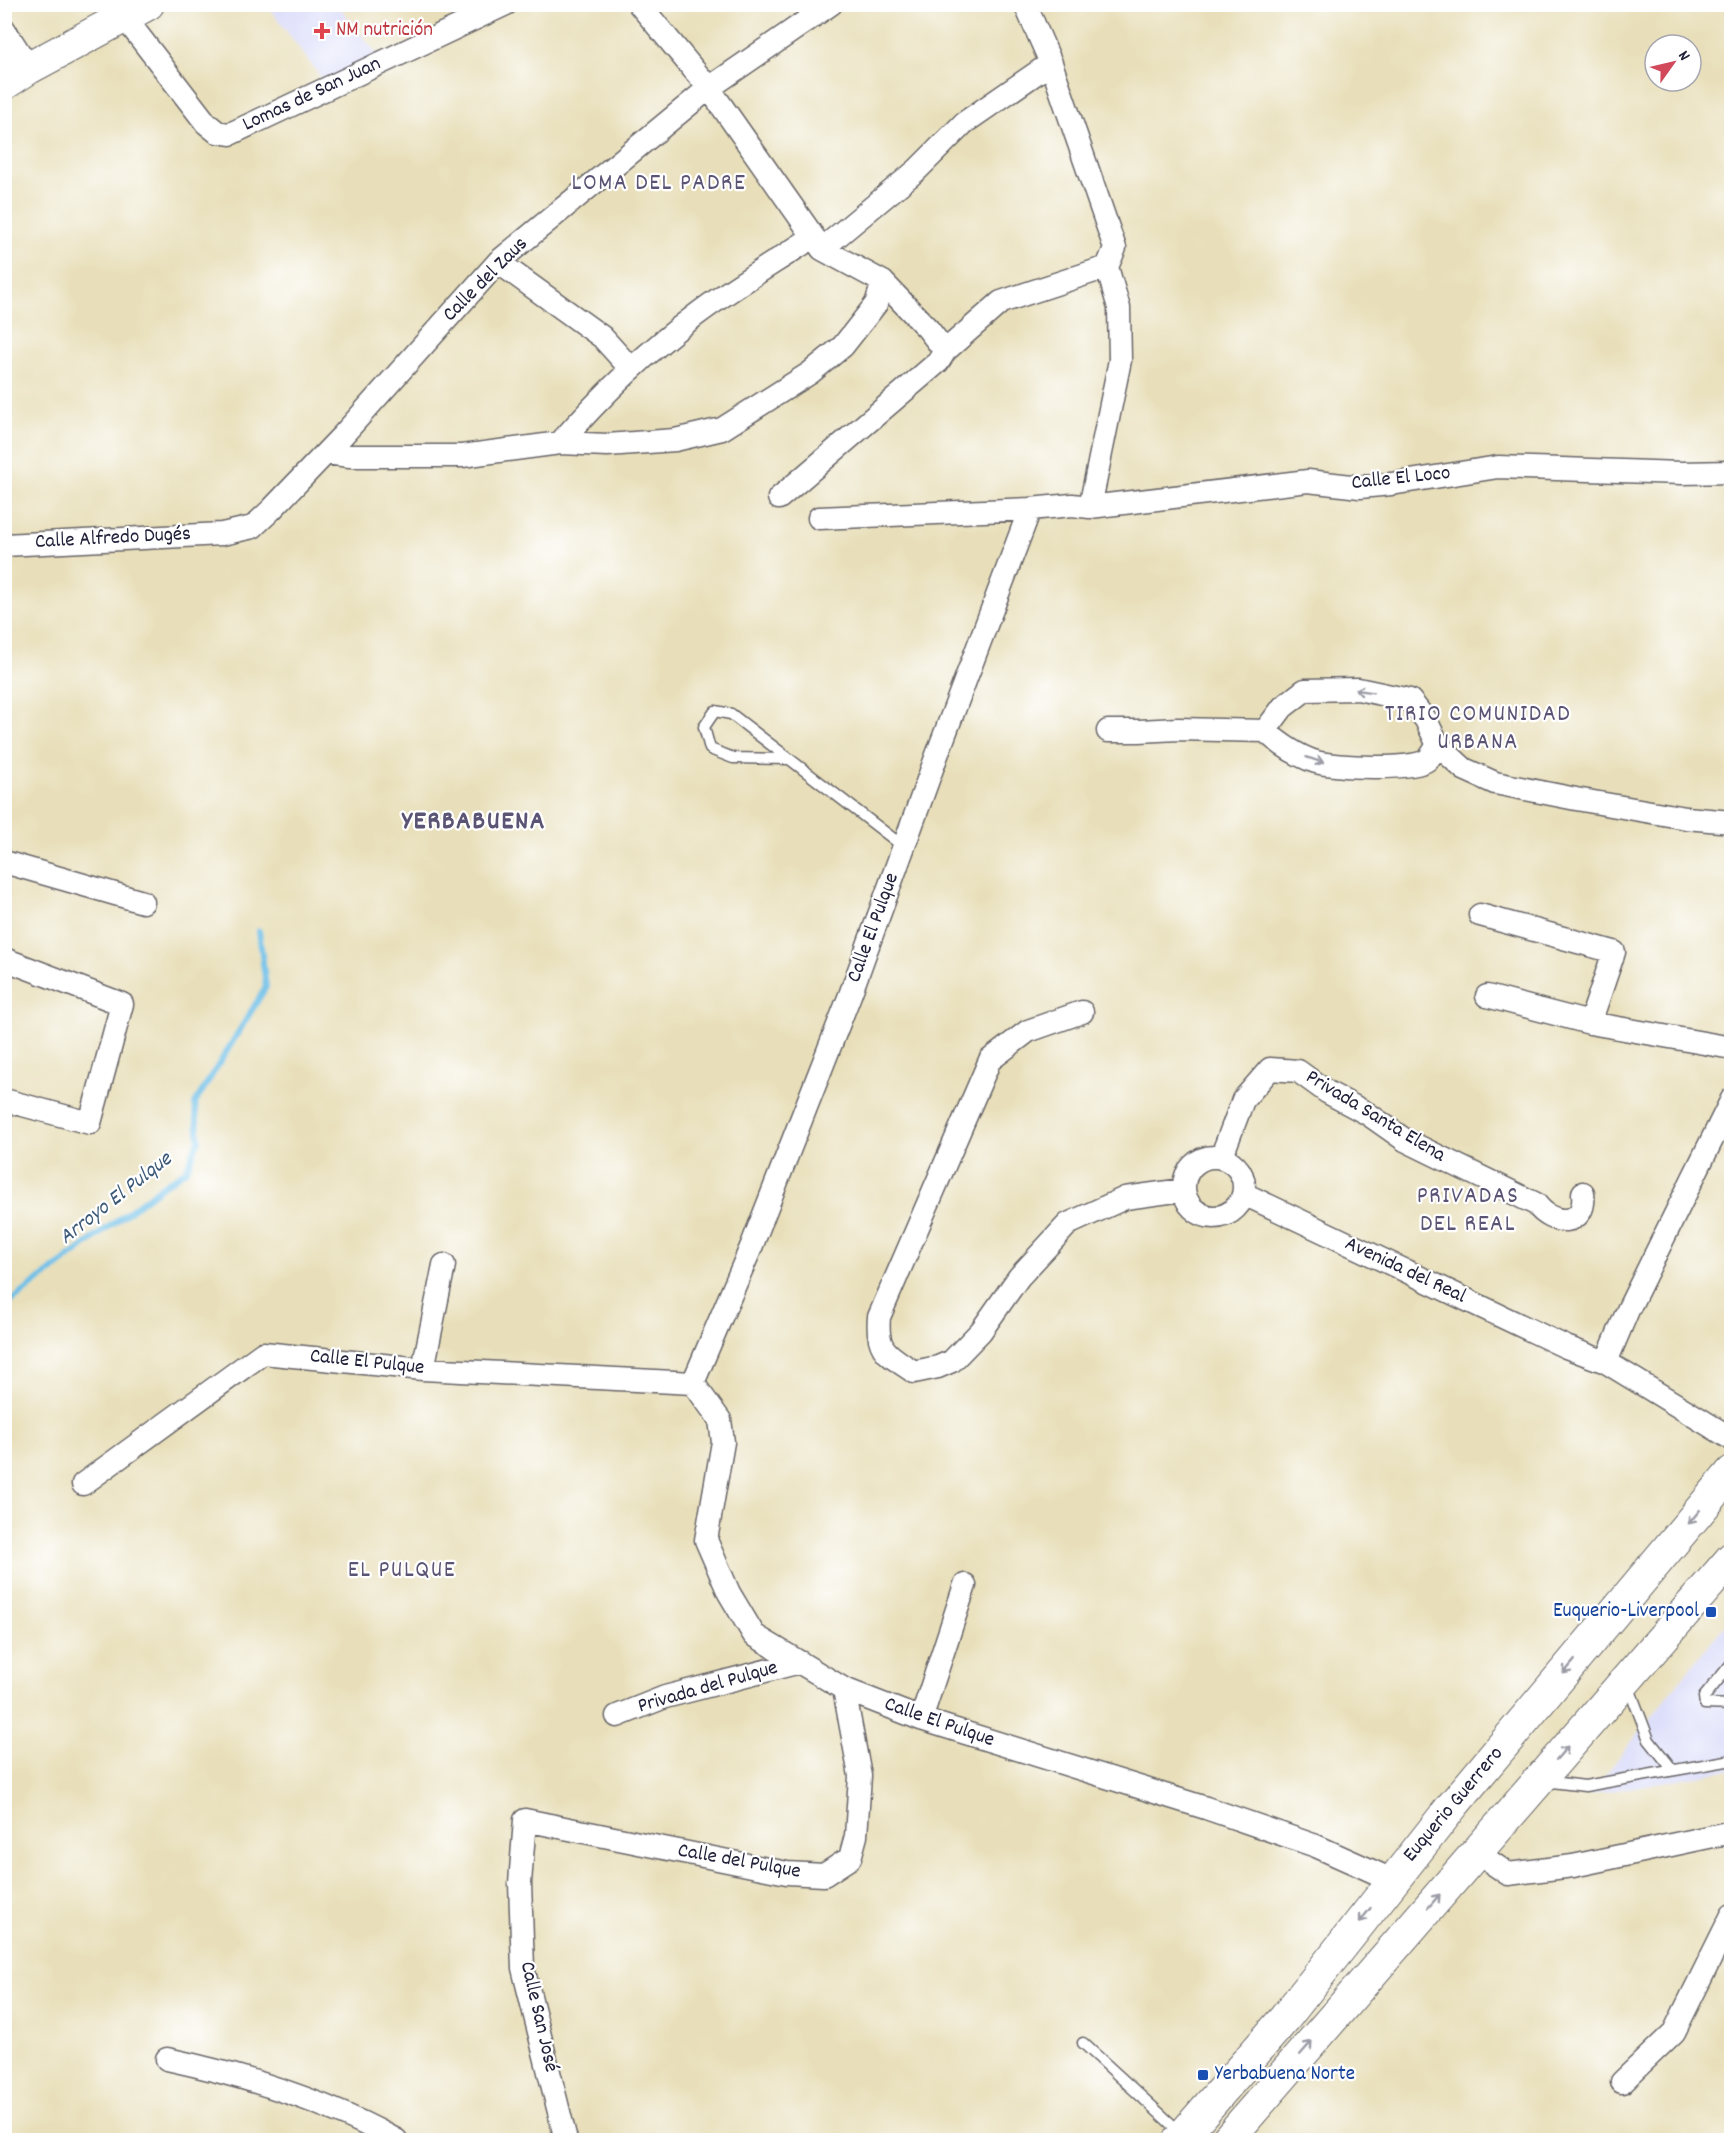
<svg xmlns="http://www.w3.org/2000/svg" width="1736" height="2145" font-family="Dekko,sans-serif">
<style>
.built{fill:#d6d8f9}
.lines{fill:none;stroke-linecap:round;stroke-linejoin:round}
.stream{stroke:#6cbfe8;stroke-width:6}
.lane-casing{stroke:#676467;stroke-width:13}
.street-casing{stroke:#676467;stroke-width:25}
.secondary-casing{stroke:#676467;stroke-width:34}
.lane{stroke:#fff;stroke-width:10}
.street{stroke:#fff;stroke-width:22}
.secondary{stroke:#fff;stroke-width:32}
.oneway{stroke:#9c9ca7}
.health-dot{fill:#e0444e;stroke:#fff;stroke-width:2}
.transit-dot{fill:#1a4fb4;stroke:#fff;stroke-width:2}
.labels{text-anchor:middle;dominant-baseline:central;stroke-width:4.5;stroke-linejoin:round;paint-order:stroke}
.health-label{font-size:21px;fill:#be3a42;stroke:#fff;text-anchor:start}
.street-label{font-size:21px;fill:#22223b;stroke:#fff}
.transit-label{font-size:21px;fill:#164399;stroke:#fff;text-anchor:end}
.water-label{font-size:22px;font-style:italic;fill:#3c5978;stroke:#fff}
.quarter-label{font-size:24px;letter-spacing:1.5px;fill:#5b5475;stroke:#fff}
.district-label{font-size:27px;font-weight:bold;letter-spacing:1.5px;fill:#5b5475;stroke:#fff}
</style>
<rect width="100%" height="100%" fill="#fff"/>
<filter id="ink" filterUnits="userSpaceOnUse"><feTurbulence type="fractalNoise" baseFrequency=".0167" numOctaves="2"/><feDisplacementMap in="SourceGraphic" scale="12" xChannelSelector="R" yChannelSelector="G"/><feConvolveMatrix kernelMatrix="1 2 1 2 8 2 1 2 1" color-interpolation-filters="sRGB"/></filter>
<filter id="wash" filterUnits="userSpaceOnUse"><feTurbulence type="fractalNoise" baseFrequency=".008" numOctaves="4" result="noise"/><feDisplacementMap in="SourceGraphic" scale="24" xChannelSelector="R" yChannelSelector="G"/><feGaussianBlur stdDeviation="1.35" result="paint"/><feColorMatrix in="noise" values="0 0 0 0 0 0 0 0 0 0 0 0 0 0 0 0 0 1.4 0 .05"/><feComposite in="paint" operator="in"/></filter>
<g filter="url(#wash)">
<rect width="100%" height="100%" fill="#e8dfba"/>
<path class="built" d="M267,5H338L379,57L329,88Z
M1731,1617V1770L1589,1795Z"/>
<g class="lines">
<path class="stream" d="M4,1307L161,1187L186,1170L199,1140L195,1103L266,987L259,931"/>
</g>
</g>
<g filter="url(#ink)">
<g class="lines">
<g class="lane-casing">
<path id="lane" d="M790,759L733,758L710,749L704,727L715,711L731,714L904,847
M1732,1663L1704,1697L1705,1704L1732,1705
M1628,1685L1649,1740L1673,1770
M1544,1781L1585,1786L1732,1760
M1083,2043L1182,2134"/>
</g>
<g class="street-casing">
<path id="street" d="M118,4L125,18L206,123L217,132L230,134L506,4
M639,4L709,88L822,249L883,282L928,329L945,351
M1025,4L1051,63L1115,248L1107,267L1119,308L1120,360L1090,507
M4,29L29,68
M822,249L917,170L964,123L1051,63
M498,262L602,337L631,369
M560,443C601,396 645,353 696,315C733,287 774,263 813,237
M326,453L350,456H462L560,443L607,445L675,440L722,429L810,373L843,346L876,304L883,282
M779,498L938,362L945,351L1001,302L1107,267
M819,518L1030,509
M4,545L222,534L253,527L271,510L342,436L498,262L709,88L831,4
M1108,731H1139L1178,729L1265,731
M1265,731L1283,707L1305,690L1358,689L1410,700L1426,720L1438,745L1464,769L1495,783L1576,799L1686,818L1732,822
M1265,731C1280,744 1297,756 1316,762C1334,767 1413,771 1427,760C1431,757 1435,749 1438,745
M4,862L143,902
M1480,915L1614,952L1590,1023
M4,959L122,1004L90,1123L4,1100
M1487,996L1590,1023L1732,1048
M1082,1012L1028,1031L990,1060L879,1317C876,1352 888,1354 914,1372L938,1367L952,1361L981,1331L1019,1277L1068,1224L1125,1198L1183,1190
M1184 1187a30 30 0 1 1 60 0a30 30 0 1 1-60 0Z
M1221,1158L1243,1100L1270,1069L1298,1071L1327,1092L1368,1114L1405,1140L1536,1204C1553,1227 1587,1227 1583,1193
M1244,1194L1566,1347L1606,1362L1732,1439
M1606,1362L1628,1310L1732,1099
M423,1369L444,1265
M83,1484L263,1353L423,1369L693,1383
M617,1716L665,1697L800,1662
M921,1719L965,1585
M1476,1852L1508,1874L1573,1866L1732,1832
M1392,1880L1316,1846L1206,1808L921,1719L844,1689L754,1635L729,1593L706,1540L723,1442L720,1420L693,1383L752,1245L850,995L937,755L1030,509L1072,505L1090,507L1308,481L1360,487L1391,484L1498,467L1682,473L1732,472
M167,2059C246,2076 326,2101 396,2140
M1622,2082L1674,2032L1732,1915
M566,2140L523,1968L520,1883L525,1820L787,1873L824,1875L850,1858L856,1836L860,1776L844,1689"/>
</g>
<g class="secondary-casing">
<path id="secondary" d="M4,84L29,68L148,4
M1179,2140L1285,2018L1453,1805L1732,1472
M1227,2140L1732,1558"/>
</g>
<use href="#lane" class="lane"/>
<use href="#street" class="street"/>
<use href="#secondary" class="secondary"/>
</g>
<defs><path id="oneway-shaft" d="M-6 0H5M1.5-3L5.5 0L1.5 3" fill="none" stroke-width="1.6" stroke-linecap="round" stroke-linejoin="round" transform="scale(1.5)"/></defs>
<g class="oneway">
<use href="#oneway-shaft" transform="translate(1364 691) rotate(-171)"/>
<use href="#oneway-shaft" transform="translate(1315 760) rotate(18)"/>
<use href="#oneway-shaft" transform="translate(1694 1517) rotate(130)"/>
<use href="#oneway-shaft" transform="translate(1569 1667) rotate(130)"/>
<use href="#oneway-shaft" transform="translate(1562 1753) rotate(-49)"/>
<use href="#oneway-shaft" transform="translate(1434 1901) rotate(-49)"/>
<use href="#oneway-shaft" transform="translate(1365 1915) rotate(128)"/>
<use href="#oneway-shaft" transform="translate(1306 2048) rotate(-49)"/>
</g>
</g>
<path class="health-dot" d="M319 22h6v6h6v6h-6v6h-6v-6h-6v-6h6z"/>
<g class="transit-dot">
<rect x="1705" y="1606" width="12" height="12" rx="3"/>
<rect x="1197" y="2069" width="12" height="12" rx="3"/>
</g>
<g class="labels">
<g class="health-label">
<text x="336" y="31">NM nutrición</text>
</g>
<g class="street-label">
<text transform="translate(312 95) rotate(-25)">Lomas de San Juan</text>
<text transform="translate(486 280) rotate(-45)">Calle del Zaus</text>
<text transform="translate(1401 479) rotate(-6)">Calle El Loco</text>
<text transform="translate(113 539) rotate(-3)">Calle Alfredo Dugés</text>
<text transform="translate(874 928) rotate(-70)">Calle El Pulque</text>
<text transform="translate(1375 1117) rotate(31)">Privada Santa Elena</text>
<text transform="translate(1405 1271) rotate(25)">Avenida del Real</text>
<text transform="translate(367 1363) rotate(6)">Calle El Pulque</text>
<text transform="translate(708 1688) rotate(-16)">Privada del Pulque</text>
<text transform="translate(939 1723) rotate(19)">Calle El Pulque</text>
<text transform="translate(1454 1805) rotate(-50)">Euquerio Guerrero</text>
<text transform="translate(739 1862) rotate(10)">Calle del Pulque</text>
<text transform="translate(538 2017) rotate(77)">Calle San José</text>
</g>
<g class="transit-label">
<text x="1699" y="1612">Euquerio-Liverpool</text>
<text x="1215" y="2075" text-anchor="start">Yerbabuena Norte</text>
</g>
<g class="water-label">
<text transform="translate(116 1199) rotate(-38)">Arroyo El Pulque</text>
</g>
<g class="quarter-label">
<text x="659" y="184">LOMA DEL PADRE</text>
<text x="1478" y="715">TIRIO COMUNIDAD<tspan x="1478" dy="28">URBANA</tspan></text>
<text x="1468" y="1197">PRIVADAS<tspan x="1468" dy="28">DEL REAL</tspan></text>
<text x="402" y="1571">EL PULQUE</text>
</g>
<g class="district-label">
<text x="474" y="822">YERBABUENA</text>
</g>
</g>
<rect width="1736" height="2145" fill="none" stroke="#fff" stroke-width="24"/>
<g transform="translate(1673 63) rotate(56)"><circle r="28" fill="#ffffff" stroke="#a7a7b1" stroke-width="1.5"/>
<path d="M0-4.5L10 22L0 15L-10 22Z" fill="#d1495b"/>
<text y="-9" font-size="16" font-weight="bold" text-anchor="middle" fill="#22223b">N</text>
</g>
</svg>
